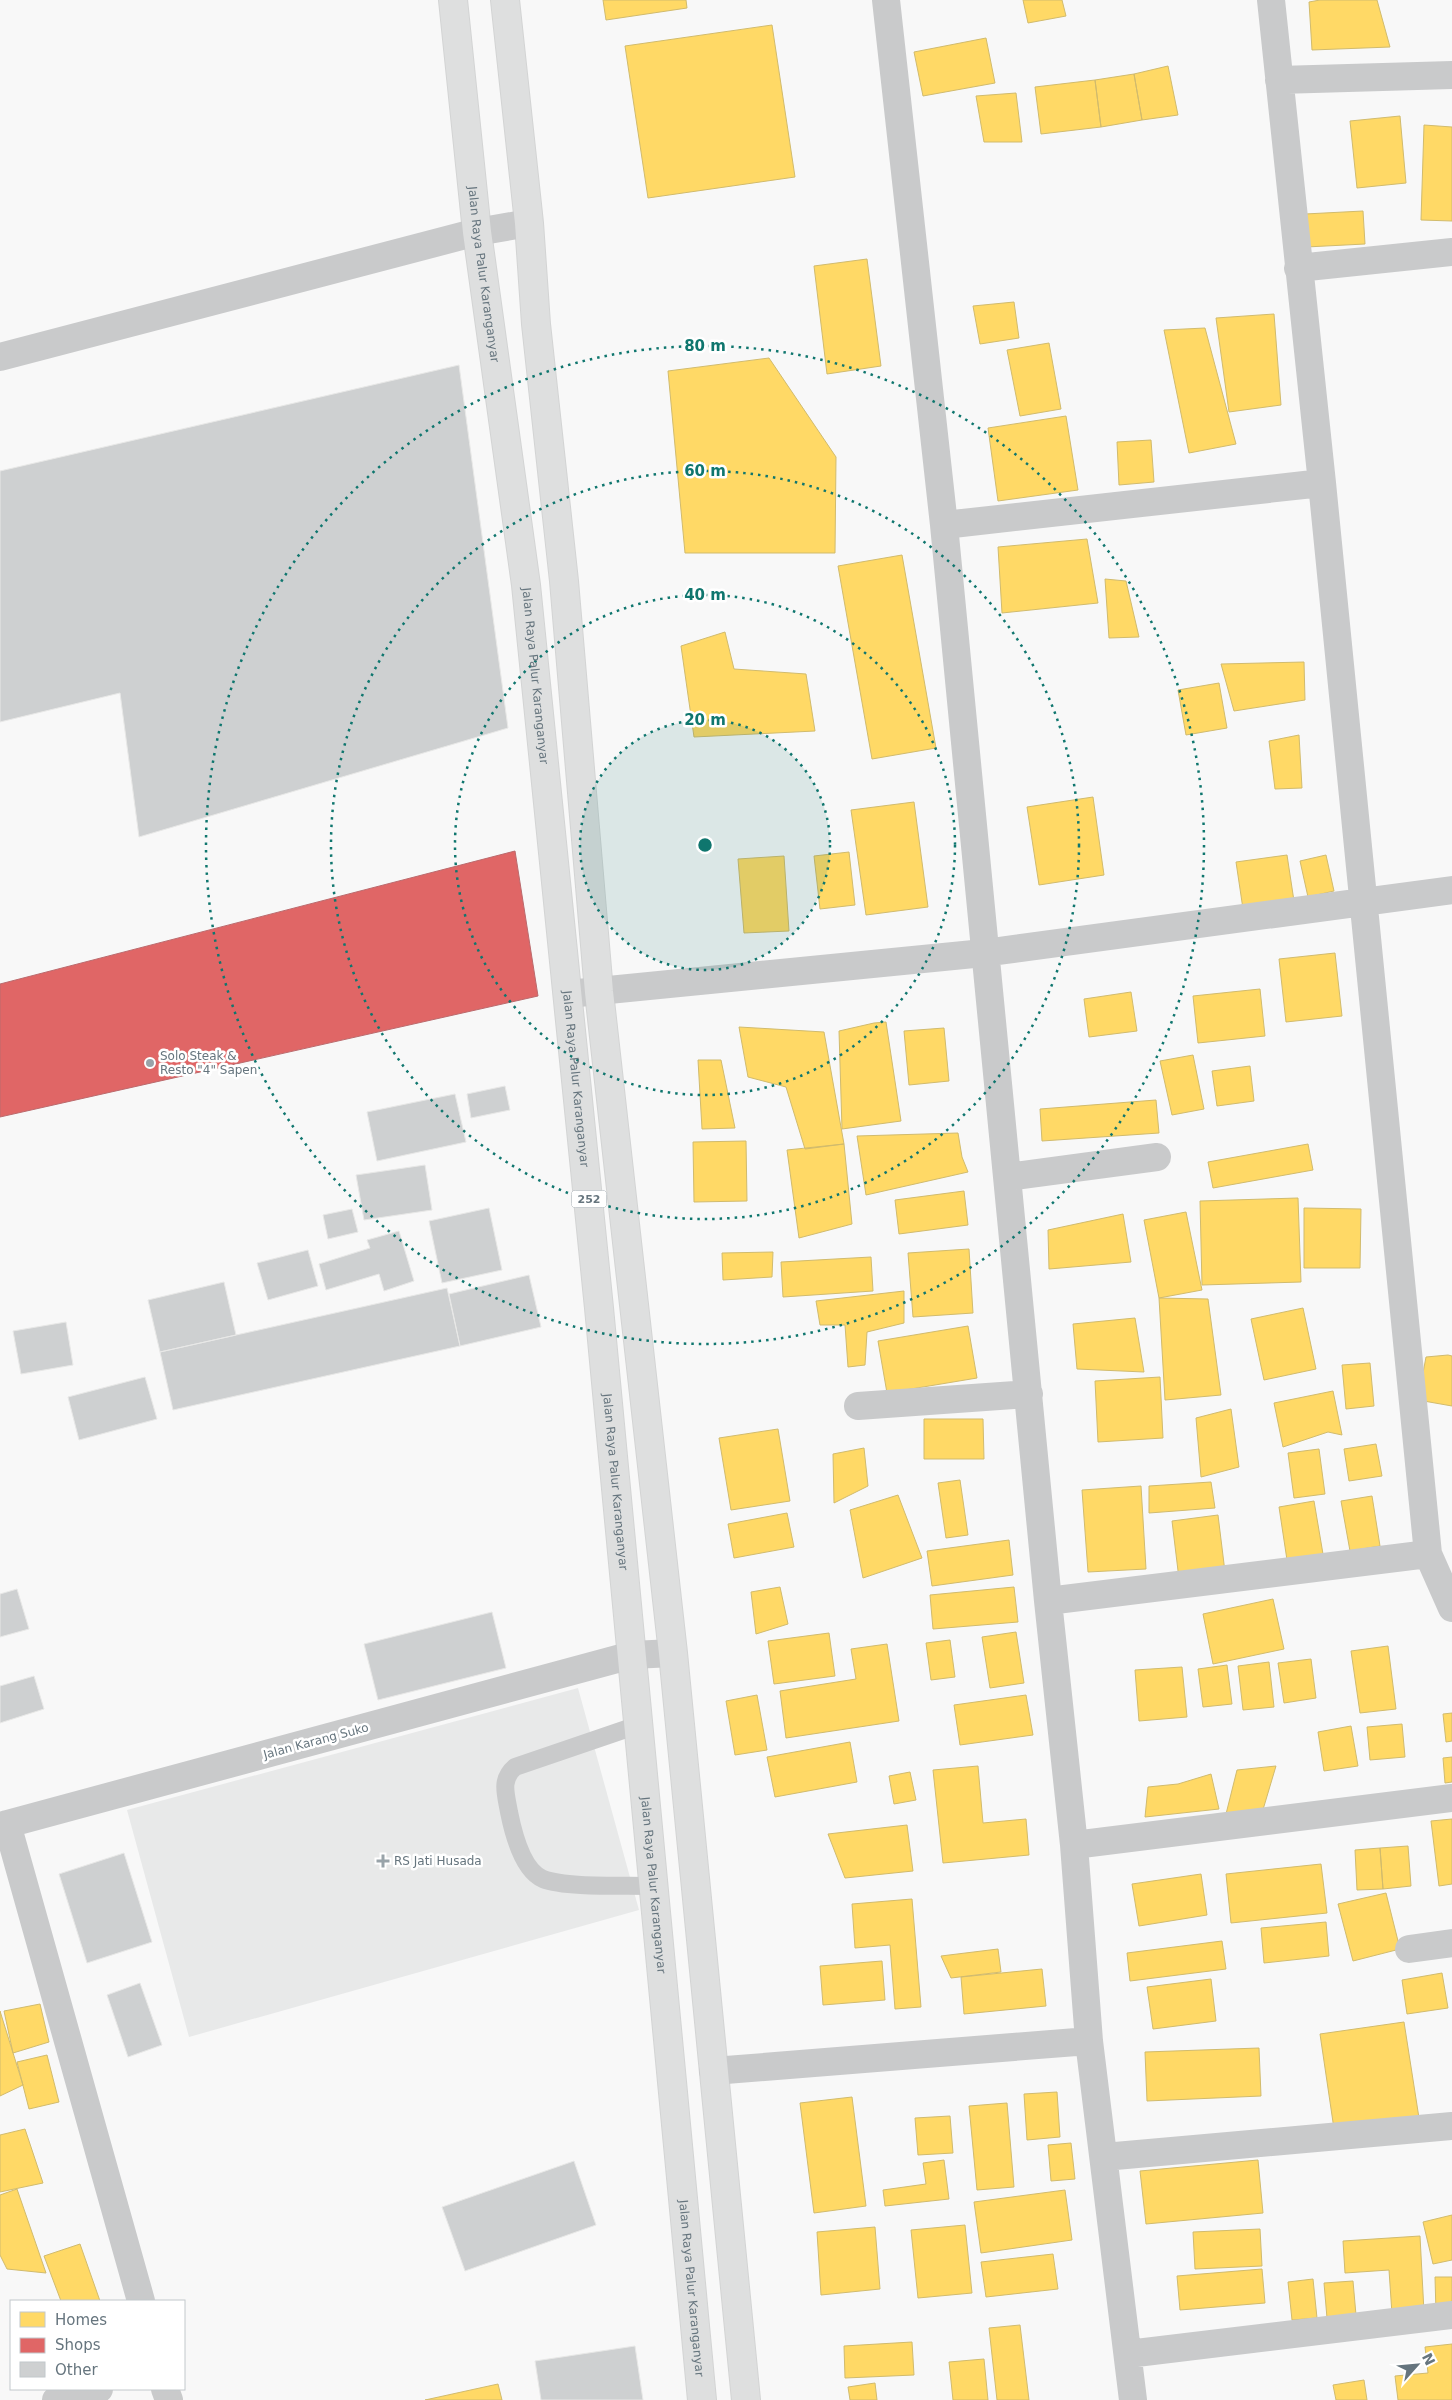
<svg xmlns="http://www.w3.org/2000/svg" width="1452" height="2400" font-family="'DejaVu Sans',sans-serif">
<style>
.built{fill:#e8e9e9}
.homes{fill:#ffd966;stroke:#d1bb6d}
.shops{fill:#e06666;stroke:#bb6a6d}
.building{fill:#ced0d1;stroke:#e8e8e7}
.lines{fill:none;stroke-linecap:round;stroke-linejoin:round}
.primary-casing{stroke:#d3d4d4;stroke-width:30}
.lane{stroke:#c9cacb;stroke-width:18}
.street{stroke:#c9cacb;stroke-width:28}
.primary{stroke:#dedfdf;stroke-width:28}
.ring{fill:none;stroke:#0f766e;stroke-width:2.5;stroke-dasharray:2.5 5}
.poi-dot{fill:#99a3a9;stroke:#fff;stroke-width:2}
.labels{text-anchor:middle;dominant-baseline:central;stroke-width:5;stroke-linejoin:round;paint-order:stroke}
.shield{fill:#fff;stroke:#949ea5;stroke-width:1}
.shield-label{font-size:11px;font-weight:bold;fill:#66757e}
.street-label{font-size:12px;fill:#66757e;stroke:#fff}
.poi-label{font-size:12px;fill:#66757e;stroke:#fff;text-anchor:start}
.centre{fill:#0f766e;stroke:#fff;stroke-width:2.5}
.ring-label{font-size:15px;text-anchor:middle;font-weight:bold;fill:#0f766e;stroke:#fff;stroke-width:5;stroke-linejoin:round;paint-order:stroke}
</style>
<rect width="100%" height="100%" fill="#f8f8f8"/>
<path class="built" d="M578,1688L639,1910L189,2037L127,1810Z"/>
<path class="homes" d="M603,0H686L687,8L606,20Z
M1023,0H1062L1066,16L1028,23Z
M1320,0H1377L1390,47L1312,50L1309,2Z
M772,25L795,177L648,198L625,46Z
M986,38L995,83L923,96L914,52Z
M1168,66L1178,115L1142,120L1134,74Z
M1134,74L1142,120L1101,127L1095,80Z
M1095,80L1101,127L1041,134L1035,87Z
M1016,93L1022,142H984L976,96Z
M1400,116L1406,183L1357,188L1350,121Z
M1424,125L1452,127V221L1421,220Z
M1363,211L1365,244L1306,247L1305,214Z
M867,259L881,366L827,374L814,266Z
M1014,302L1019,338L980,344L973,306Z
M1274,314L1281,405L1229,412L1216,318Z
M1205,328L1236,444L1189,453L1164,330Z
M1049,343L1061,409L1020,416L1007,350Z
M769,358L836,457L835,553H685L668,371Z
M1066,416L1078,490L998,501L988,428Z
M1151,440L1154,482L1119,485L1117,442Z
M1087,539L1098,603L1002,613L998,547Z
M902,555L936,748L872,759L838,566Z
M1105,579L1126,581L1139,637L1109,638Z
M725,632L734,669L806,674L815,731L694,737L681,646Z
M1304,662L1305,700L1234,711L1221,664Z
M1219,683L1227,728L1186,735L1178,690Z
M1299,735L1302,788L1275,789L1269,741Z
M1093,797L1104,875L1039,885L1027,807Z
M914,802L928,907L866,915L851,810Z
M849,852L855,905L820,909L814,856Z
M1287,855L1294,901L1243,909L1236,862Z
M1326,855L1334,891L1308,897L1300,861Z
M784,856L789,931L744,933L738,859Z
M1335,953L1342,1016L1286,1022L1279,959Z
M1260,989L1265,1036L1198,1043L1193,996Z
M1131,992L1137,1031L1089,1037L1084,999Z
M886,1022L901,1121L842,1129L839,1031L874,1023Z
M739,1027L824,1032L844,1144L805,1149L786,1087L748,1077Z
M944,1028L949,1081L909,1085L904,1031Z
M1193,1055L1204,1109L1172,1115L1160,1061Z
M698,1060H721L735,1128L702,1129Z
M1250,1066L1254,1101L1217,1106L1212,1071Z
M1156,1100L1159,1133L1042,1141L1040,1109Z
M958,1133L962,1157L968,1172L866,1195L857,1136Z
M746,1141L747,1201L694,1202L693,1142Z
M844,1144L852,1224L799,1238L787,1150Z
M1308,1144L1313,1170L1213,1188L1208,1162Z
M964,1191L968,1225L899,1234L895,1200Z
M1298,1198L1301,1282L1202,1285L1200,1201Z
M1304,1208L1361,1209L1360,1268H1304Z
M1186,1212L1202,1290L1159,1298L1144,1220Z
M1123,1214L1131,1262L1049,1269L1048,1230Z
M969,1249L973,1313L913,1317L908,1253Z
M773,1252L772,1277L723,1280L722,1253Z
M871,1257L873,1291L783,1297L781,1262Z
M904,1291V1323L867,1332L865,1365L848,1367L845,1325H820L816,1301Z
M1159,1298L1208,1299L1221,1395L1165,1400Z
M1303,1308L1316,1369L1264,1380L1251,1319Z
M1135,1318L1144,1372L1077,1369L1073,1324Z
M968,1326L977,1378L887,1393L878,1341Z
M1448,1355L1452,1356V1406L1418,1400L1426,1357Z
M1370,1363L1374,1406L1346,1409L1342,1365Z
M1160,1377L1163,1438L1098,1442L1095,1381Z
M1333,1391L1342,1435L1328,1432L1283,1447L1274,1403Z
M1231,1409L1239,1467L1201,1477L1196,1418Z
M924,1419H983L984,1459H924Z
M778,1429L790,1501L731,1510L719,1438Z
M1376,1444L1382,1476L1349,1481L1344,1449Z
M864,1448L868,1486L834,1503L833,1454Z
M1319,1449L1325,1494L1294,1498L1288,1453Z
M960,1480L968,1535L946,1538L938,1483Z
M1211,1482L1215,1508L1149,1513V1486Z
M1141,1486L1146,1569L1088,1572L1082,1490Z
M898,1495L922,1558L863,1578L850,1510Z
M1372,1496L1380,1546L1350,1551L1341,1501Z
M1314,1501L1323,1554L1287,1560L1279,1507Z
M787,1513L794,1547L734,1558L728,1524Z
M1218,1515L1225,1572L1179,1579L1172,1521Z
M1009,1540L1013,1575L932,1586L927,1551Z
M780,1587L788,1624L756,1634L751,1592Z
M1014,1587L1018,1622L933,1629L930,1595Z
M1273,1599L1284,1649L1213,1664L1203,1614Z
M1016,1632L1024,1683L990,1688L982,1637Z
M829,1633L835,1676L774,1684L768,1641Z
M950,1640L955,1677L931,1680L926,1643Z
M887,1644L899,1721L786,1738L780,1691L856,1679L851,1649Z
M1388,1646L1396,1709L1360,1713L1351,1651Z
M1311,1659L1316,1698L1284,1703L1278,1663Z
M1269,1662L1274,1707L1243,1710L1238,1666Z
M1227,1665L1232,1704L1203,1707L1198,1669Z
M1182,1667L1187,1717L1139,1721L1135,1670Z
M757,1695L767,1750L735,1755L726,1701Z
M1026,1695L1033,1735L960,1745L954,1705Z
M1452,1713V1741L1446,1742L1443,1714Z
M1402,1724L1405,1757L1370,1760L1367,1727Z
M1351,1726L1358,1766L1324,1771L1318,1732Z
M850,1742L857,1782L775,1797L767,1757Z
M1452,1757V1782L1445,1783L1443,1758Z
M978,1766L983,1823L1026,1819L1029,1855L943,1863L933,1770Z
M1276,1766L1262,1813L1226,1814L1237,1770Z
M910,1772L916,1800L894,1804L889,1776Z
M1211,1774L1219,1809L1145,1817L1148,1787L1178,1784Z
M1452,1819V1884L1439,1886L1431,1821Z
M907,1825L913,1871L845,1878L828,1834Z
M1408,1846L1411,1886L1383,1889L1380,1848Z
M1380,1848L1383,1889L1357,1890L1355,1850Z
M1321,1864L1327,1913L1231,1923L1226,1874Z
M1201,1874L1207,1915L1139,1926L1132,1884Z
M1386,1893L1400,1949L1353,1961L1338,1904Z
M912,1899L921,2007L895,2009L890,1945L855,1948L852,1904Z
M1326,1922L1329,1956L1264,1963L1261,1928Z
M1222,1941L1226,1969L1130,1981L1127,1953Z
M998,1949L1001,1972L951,1978L941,1956Z
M882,1961L885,2000L823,2005L820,1966Z
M1042,1969L1046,2006L964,2014L961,1977Z
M1442,1973L1448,2008L1407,2014L1402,1980Z
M1211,1979L1216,2021L1153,2029L1147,1987Z
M40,2004L49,2042L13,2053L4,2011Z
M0,2011L23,2085L0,2096Z
M1404,2022L1419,2118L1334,2129L1320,2034Z
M1259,2048L1261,2096L1147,2101L1145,2052Z
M47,2055L59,2102L29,2109L17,2062Z
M1057,2092L1060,2137L1027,2140L1024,2094Z
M852,2097L866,2206L814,2213L800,2103Z
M1007,2103L1014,2187L977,2190L969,2106Z
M950,2116L953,2153L918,2155L915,2118Z
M25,2129L43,2183L0,2192V2135Z
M1071,2143L1075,2179L1051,2181L1048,2145Z
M944,2160L949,2199L885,2206L883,2190L926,2184L923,2163Z
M1258,2160L1263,2213L1146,2224L1140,2171Z
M17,2189L46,2273L7,2269L0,2255V2195Z
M1065,2190L1072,2240L981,2253L974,2202Z
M1452,2215V2260L1433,2264L1423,2222Z
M965,2225L972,2293L918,2298L911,2230Z
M875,2227L880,2289L821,2295L817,2232Z
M1260,2229L1262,2266L1195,2269L1193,2232Z
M1420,2236L1424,2312L1392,2314L1389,2270L1345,2273L1343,2241Z
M80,2244L100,2301H61L44,2256Z
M1053,2254L1058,2289L986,2297L981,2262Z
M1262,2269L1265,2303L1180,2310L1177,2276Z
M1435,2277H1452V2312H1436Z
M1313,2279L1317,2318L1292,2320L1288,2282Z
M1353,2281L1356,2315L1327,2318L1324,2283Z
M1020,2325L1029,2400H997L989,2328Z
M912,2342L914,2375L845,2378L844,2346Z
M1452,2344V2400H1398L1395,2376L1428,2373L1425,2347Z
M984,2359L988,2400H953L949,2362Z
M1364,2380L1367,2400H1336L1333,2385Z
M875,2383L877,2400H850L848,2387Z
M498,2384L502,2400H425Z"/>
<path class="shops" d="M515,851L538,996L0,1117V984Z"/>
<path class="building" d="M459,365L508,728L139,837L120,693L0,722V471Z
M505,1086L510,1110L471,1118L467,1094Z
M455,1094L466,1142L377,1161L367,1112Z
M425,1165L432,1210L364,1220L356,1175Z
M489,1208L502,1270L442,1283L429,1221Z
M352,1209L358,1232L328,1239L323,1215Z
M399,1231L414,1281L384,1291L379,1274L326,1290L319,1264L370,1248L367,1240Z
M308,1250L318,1286L268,1300L257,1263Z
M529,1275L541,1327L460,1346L449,1294Z
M224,1282L236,1335L160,1352L148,1300Z
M447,1288L460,1346L173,1410L160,1352Z
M66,1322L73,1365L21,1374L13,1331Z
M145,1377L157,1419L79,1440L68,1397Z
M17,1589L29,1629L0,1637V1594Z
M492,1612L506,1668L378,1700L364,1644Z
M34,1676L44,1709L0,1723V1686Z
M124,1853L152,1942L87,1963L59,1874Z
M140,1983L162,2045L128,2057L107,1995Z
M574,2161L596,2225L465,2271L442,2207Z
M635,2346L643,2400H541L535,2361Z"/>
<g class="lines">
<g class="primary-casing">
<g id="primary">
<path id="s1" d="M453,0L477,232L526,585L599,1308L702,2400"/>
<path d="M505,0L529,223L536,324L564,581L599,992L673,1653L746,2400"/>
</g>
</g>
<path class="lane" d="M638,1725L515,1767C500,1780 506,1794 509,1812C513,1832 522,1870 543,1879C566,1888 626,1885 654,1886"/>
<path class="street" d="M886,0L944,525L1048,1601L1074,1845L1089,2041L1133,2400
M1279,80L1452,75
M1298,268L1452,252
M0,357L477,232L529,223
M944,525L1322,483
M568,994L984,953L1452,890
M1007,1177L1157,1157
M858,1406L1029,1394
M1428,1554L1452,1608
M1048,1601L1428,1554L1322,483L1271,0
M7,1824L141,2301
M0,1826L632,1655L673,1653
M1074,1845L1452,1798
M1409,1949L1452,1943
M713,2071L1089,2041
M1104,2157L1452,2126
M1128,2354L1452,2315
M165,2389L169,2400
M56,2400L99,2389"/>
<use href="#primary" class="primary"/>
</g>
<circle cx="705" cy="845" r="125" fill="#0f766e" fill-opacity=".12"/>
<g class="ring">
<circle cx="705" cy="845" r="125"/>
<circle cx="705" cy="845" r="250"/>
<circle cx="705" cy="845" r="374"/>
<circle cx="705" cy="845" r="499"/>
</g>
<g class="poi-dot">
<circle cx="150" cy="1063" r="5"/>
<path d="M380.5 1853.5h5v5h5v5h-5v5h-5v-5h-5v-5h5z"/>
</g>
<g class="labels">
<rect class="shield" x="571.5" y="1190.5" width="35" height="17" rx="4"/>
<g class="shield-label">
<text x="589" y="1199">252</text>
</g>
<g class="street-label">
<text stroke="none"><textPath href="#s1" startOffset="276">Jalan Raya Palur Karanganyar</textPath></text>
<text stroke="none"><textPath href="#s1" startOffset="681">Jalan Raya Palur Karanganyar</textPath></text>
<text stroke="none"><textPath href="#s1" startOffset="1086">Jalan Raya Palur Karanganyar</textPath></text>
<text stroke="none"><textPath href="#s1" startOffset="1491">Jalan Raya Palur Karanganyar</textPath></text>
<text transform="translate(316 1741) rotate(-15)">Jalan Karang Suko</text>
<text stroke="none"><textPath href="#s1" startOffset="1896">Jalan Raya Palur Karanganyar</textPath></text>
<text stroke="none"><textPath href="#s1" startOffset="2301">Jalan Raya Palur Karanganyar</textPath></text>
</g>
<g class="poi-label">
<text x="160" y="1056">Solo Steak &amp;<tspan x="160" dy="14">Resto "4" Sapen</tspan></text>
<text x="394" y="1861">RS Jati Husada</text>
</g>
</g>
<circle cx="705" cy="845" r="8" class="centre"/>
<g class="ring-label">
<text x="705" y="351">80 m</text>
<text x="705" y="476">60 m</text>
<text x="705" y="600">40 m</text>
<text x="705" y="725">20 m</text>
</g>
<rect x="10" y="2300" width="175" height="90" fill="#ffffff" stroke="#c2c8cb"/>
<rect x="20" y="2312" width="25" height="15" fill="#ffd966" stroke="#c2c8cb"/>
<text x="55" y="2325" font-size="15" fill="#66757e">Homes</text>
<rect x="20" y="2338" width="25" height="15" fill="#e06666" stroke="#c2c8cb"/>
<text x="55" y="2350" font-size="15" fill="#66757e">Shops</text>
<rect x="20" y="2362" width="25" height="15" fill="#ced0d1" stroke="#c2c8cb"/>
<text x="55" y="2375" font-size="15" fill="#66757e">Other</text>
<g transform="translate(1417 2365) rotate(63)" stroke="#ffffff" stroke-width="4" paint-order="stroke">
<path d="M0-4L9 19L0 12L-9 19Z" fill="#66757e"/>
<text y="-8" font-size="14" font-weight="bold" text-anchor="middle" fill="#66757e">N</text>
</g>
</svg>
